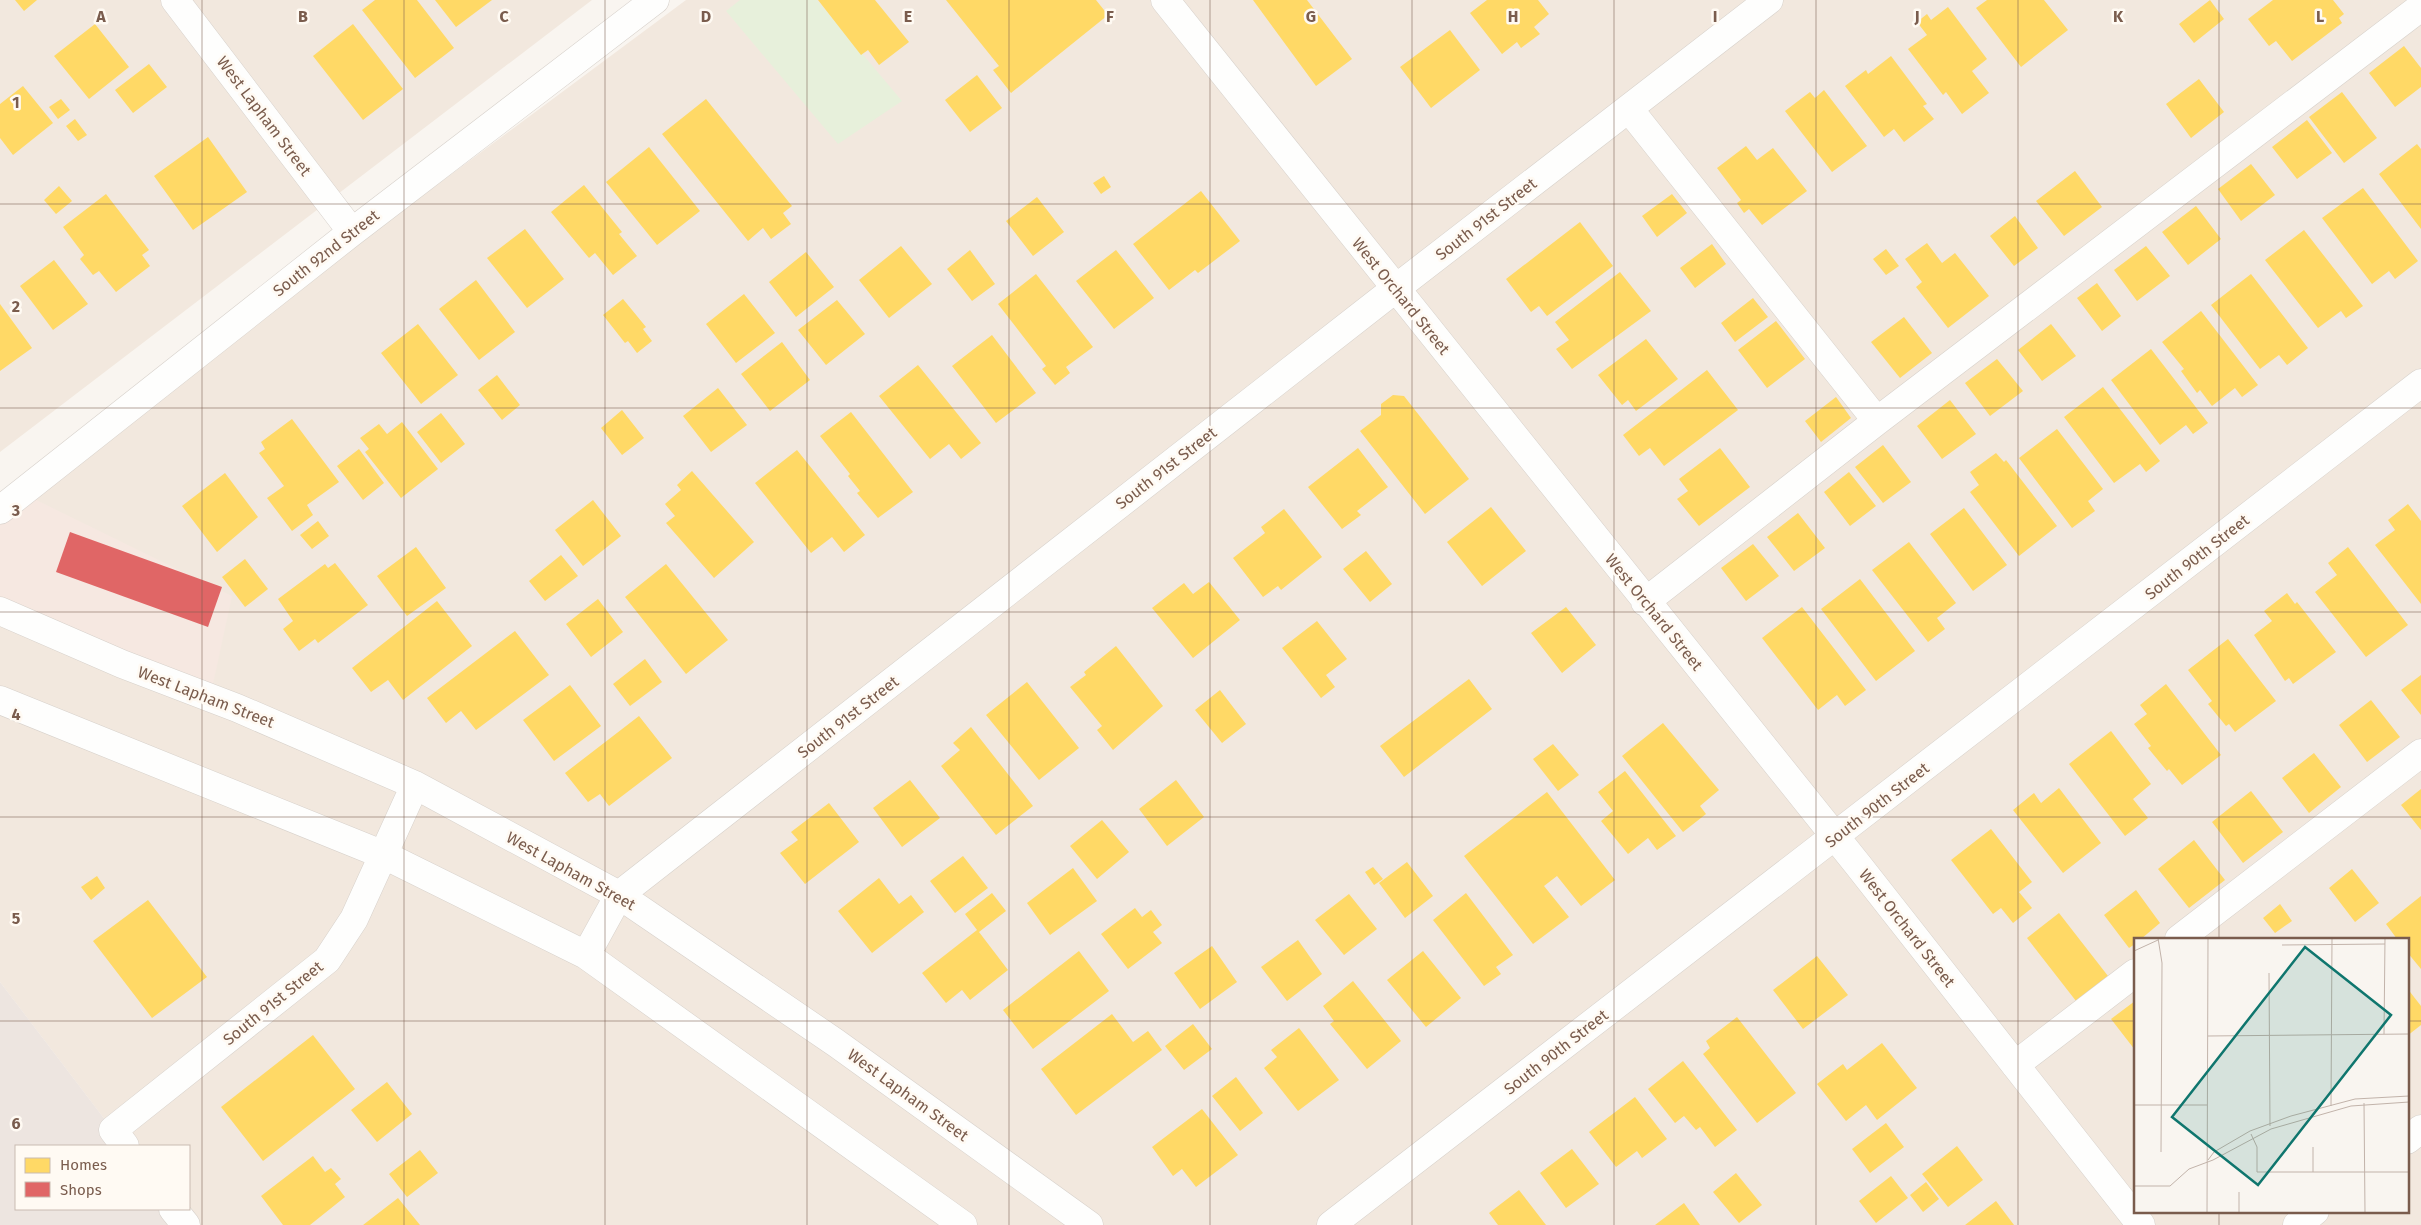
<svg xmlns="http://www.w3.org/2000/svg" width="2421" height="1225" font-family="'Fira Sans',sans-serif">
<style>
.residential{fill:#f2e8de;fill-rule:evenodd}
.commercial{fill:#f6e8e1}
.industrial{fill:#ede5e0}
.green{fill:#e7f0db}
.homes{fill:#ffd966}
.shops{fill:#e06666}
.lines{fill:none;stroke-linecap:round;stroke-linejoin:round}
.minor-casing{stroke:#d7d1cb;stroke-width:29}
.minor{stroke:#fefefd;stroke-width:28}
.grid{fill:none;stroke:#7a5c4d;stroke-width:1;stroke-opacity:0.55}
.labels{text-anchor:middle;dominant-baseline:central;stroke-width:5;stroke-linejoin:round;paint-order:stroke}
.street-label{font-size:16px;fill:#7a5c4d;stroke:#fffaf3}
.inset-road{fill:none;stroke:#c2b3aa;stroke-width:1}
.view{fill:#0f766e;fill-opacity:0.15;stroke:#0f766e;stroke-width:2.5}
.inset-edge{fill:none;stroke:#7a5c4d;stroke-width:2.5}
.grid-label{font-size:16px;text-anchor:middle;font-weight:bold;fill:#7a5c4d;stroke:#fffaf3;stroke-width:5;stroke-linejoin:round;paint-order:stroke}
</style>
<rect width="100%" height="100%" fill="#f9f5f0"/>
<path class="residential" d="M0,0H592L0,452Z
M686,0H2421V1225H186L189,1209V1146H125L0,982V611L22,493ZM2135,939H2407V1211H2135Z"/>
<path class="commercial" d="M22,493L232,596L210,698L0,611V510Z"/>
<path class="industrial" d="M0,982L125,1146H16V1209H173L186,1225H0Z"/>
<path class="green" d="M740,0H817L902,101L838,144L726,11Z"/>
<path class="homes" d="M15,0H37L24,11Z
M375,0H417L454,48L415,78L362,10Z
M435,0H492L456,27Z
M818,0H875L909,42L879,65L868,50L861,55Z
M946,0H1096L1108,15L1011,93L993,70L999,66Z
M1253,0H1307L1352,59L1316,86Z
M1487,0H1538L1549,14L1534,27L1540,34L1521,48L1517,42L1502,54L1470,13Z
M1987,0H2044L2068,30L2021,67L1976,8Z
M2210,0L2224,19L2194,43L2179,24Z
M2273,0H2333L2344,14L2339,18L2342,23L2292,61L2276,41L2269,46L2248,19Z
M1948,7L1987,59L1972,71L1989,93L1962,114L1946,92L1943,95L1908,49L1927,35L1917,22L1927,14L1931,20Z
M95,24L129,67L89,99L54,56Z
M353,24L403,89L363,120L313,56Z
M1450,30L1480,70L1431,108L1400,67Z
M2404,46L2421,68V87L2395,107L2369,73Z
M1891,56L1927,104L1923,106L1934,119L1904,142L1894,129L1884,137L1845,86L1866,70L1868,74Z
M149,64L167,87L133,113L115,90Z
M977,75L1002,108L970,132L945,100Z
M2199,79L2224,112L2191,138L2166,104Z
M23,86L53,123L13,155L0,138V104Z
M1824,90L1867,146L1832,172L1785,111L1810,92L1815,98Z
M2342,92L2377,138L2344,163L2309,117Z
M61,99L70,110L58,119L49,107Z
M706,99L792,206L783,213L791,224L771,239L763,228L748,241L662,134Z
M75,119L87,135L78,141L66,126Z
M2307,120L2332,153L2297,179L2272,147Z
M208,137L247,192L193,230L154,176Z
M2417,144L2421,149V229L2379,174Z
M1746,146L1757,160L1773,148L1807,191L1762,225L1749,209L1744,213L1737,203L1741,200L1717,168Z
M649,147L700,211L657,245L606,182Z
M2251,164L2275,195L2241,221L2218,189Z
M2075,171L2102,207L2064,236L2036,201Z
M1104,176L1111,187L1101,194L1093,183Z
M584,185L622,232L619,234L637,256L613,275L595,253L589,258L551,212Z
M59,186L72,201L56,214L44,200Z
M2363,188L2418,261L2395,279L2389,271L2372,284L2322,218Z
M1201,191L1240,241L1198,273L1195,270L1169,290L1133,244Z
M106,194L149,250L142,255L150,266L116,292L99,271L93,275L80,259L84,255L63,227Z
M1672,194L1687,213L1657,237L1642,216Z
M1037,197L1064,232L1033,256L1006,221Z
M2196,206L2221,239L2188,265L2162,232Z
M2015,216L2038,248L2014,266L1990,236Z
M1580,222L1613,266L1547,316L1539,306L1531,312L1506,279Z
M525,229L564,279L527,308L487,258Z
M2304,230L2363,306L2346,318L2341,311L2318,328L2265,260Z
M1927,243L1942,263L1955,253L1989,296L1948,328L1916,287L1922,282L1905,259Z
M1712,244L1726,264L1695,288L1680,268Z
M901,246L932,284L889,318L859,280Z
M2146,246L2170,276L2137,301L2114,270Z
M1886,249L1899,266L1886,275L1873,259Z
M970,250L995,284L972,301L947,269Z
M1116,250L1154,298L1114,329L1076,281Z
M806,252L834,287L796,317L769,282Z
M54,260L88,304L53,330L20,286Z
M1620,272L1651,311L1572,369L1556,349L1569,340L1555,322Z
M1036,274L1093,347L1066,367L1070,373L1055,385L1042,369L1046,366L998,304Z
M2251,274L2308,348L2287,365L2279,355L2260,369L2211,305Z
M476,280L515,332L479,360L439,309Z
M2097,283L2121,316L2102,331L2077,298Z
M744,294L775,333L736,363L706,324Z
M1753,298L1768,317L1735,342L1721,323Z
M623,299L646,327L643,329L652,341L637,353L628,341L625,343L603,315Z
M837,300L865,334L826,365L798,330Z
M0,304L32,348L0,371Z
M2201,311L2258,385L2242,397L2235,388L2212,406L2200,390L2197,393L2181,371L2184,369L2162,342Z
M1904,317L1932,353L1900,378L1871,342Z
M1776,321L1805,359L1767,388L1738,350Z
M418,324L458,375L421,404L381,353Z
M2051,324L2076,356L2042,381L2018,350Z
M992,335L1036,393L996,423L952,366Z
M1646,339L1678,379L1636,411L1628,400L1622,405L1598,375Z
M782,342L810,380L770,411L741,374Z
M2151,349L2208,423L2193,434L2186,425L2160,445L2111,380Z
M1997,359L2023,391L1990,416L1965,383Z
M918,365L981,443L961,459L949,444L930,459L879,396Z
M1707,370L1738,410L1664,466L1650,448L1639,456L1623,435Z
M497,375L520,405L502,420L478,390Z
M2103,387L2160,461L2146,472L2140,464L2114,483L2064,417Z
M718,388L747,425L711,452L683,416Z
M1393,395L1404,396L1469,479L1425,514L1360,431L1381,415V404Z
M1836,397L1851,418L1821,442L1805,421Z
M1950,400L1976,434L1942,459L1917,426Z
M622,410L644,438L622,455L601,428Z
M851,412L913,492L878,518L857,493L860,491L848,476L850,474L820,436Z
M441,413L465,444L441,463L417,432Z
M292,419L339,482L307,505L313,515L292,531L267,498L284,486L259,453L265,449L261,442Z
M402,422L438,469L401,498L365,452L369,449L360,438L379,424L387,434Z
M2057,429L2103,489L2088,501L2095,511L2072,528L2019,458Z
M1883,445L1911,482L1883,503L1855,467Z
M1358,448L1388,487L1357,511L1361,515L1342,529L1308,487Z
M1720,448L1750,487L1699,526L1677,499L1688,491L1679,479Z
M359,449L384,483L363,500L337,466Z
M797,450L865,535L844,552L832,537L811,553L755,483Z
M1996,453L2004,462L2006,460L2057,526L2019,556L1970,492L1979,485L1970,472Z
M692,471L754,542L714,578L666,523L675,516L665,504L681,490L677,485Z
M1849,472L1876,506L1850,526L1824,492Z
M225,473L258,517L217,552L182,506Z
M593,500L621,536L583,566L555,530Z
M2408,504L2421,521V604L2375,545L2395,530L2388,520Z
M1491,507L1526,551L1482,586L1447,542Z
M1964,508L2007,565L1973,591L1930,534Z
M1284,509L1322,557L1281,590L1278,586L1263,597L1233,558L1265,533L1261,527Z
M1798,513L1825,548L1794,571L1767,537Z
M318,521L329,536L312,549L300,535Z
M1909,542L1956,603L1937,618L1945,629L1928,642L1872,570Z
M1753,544L1779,576L1746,601L1721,568Z
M416,547L446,588L407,616L377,576Z
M2348,547L2408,625L2366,657L2315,592L2337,575L2328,563Z
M1366,551L1392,584L1370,602L1343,569Z
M561,555L578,576L545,601L529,581Z
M245,559L268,589L245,607L222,577Z
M335,563L368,605L318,643L315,639L299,651L283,629L293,621L278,599L325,564L328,568Z
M666,564L728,640L686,674L625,597Z
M1860,579L1915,651L1876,681L1821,609Z
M1209,582L1240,620L1193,658L1152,608L1184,583L1193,594Z
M2287,593L2295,604L2297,602L2336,652L2293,684L2289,678L2285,681L2254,635L2272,621L2264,611Z
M598,599L623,632L591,657L566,624Z
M437,601L472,646L403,700L388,680L371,692L352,668Z
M1566,607L1596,645L1562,673L1531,633Z
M1802,607L1866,690L1845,706L1837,695L1818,710L1762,638Z
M1317,621L1347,659L1326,675L1335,687L1321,698L1282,648Z
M515,631L549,675L476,730L461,711L446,723L427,698Z
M2228,639L2276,701L2235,732L2229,724L2226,726L2208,704L2212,701L2188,670Z
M1116,646L1163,706L1113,750L1097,730L1102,726L1070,687L1086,675L1084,672Z
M645,659L662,682L630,706L613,684Z
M2421,675V715L2401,690Z
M1469,679L1492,709L1404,777L1380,746Z
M1027,682L1079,748L1039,780L986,715Z
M2166,684L2221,755L2182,785L2169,769L2167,771L2148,748L2151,746L2134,724L2147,714L2140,705Z
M570,685L601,726L554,761L523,720Z
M1220,690L1246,724L1222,743L1195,710Z
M2371,700L2400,737L2367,762L2339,725Z
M639,716L672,758L609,806L600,794L588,802L565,773Z
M1663,723L1719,790L1700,806L1706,814L1683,832L1622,756Z
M971,727L1033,806L996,835L941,766L960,750L953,743Z
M2111,731L2151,784L2133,799L2148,818L2125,836L2069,764Z
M1553,744L1579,775L1558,791L1533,759Z
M2314,753L2341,787L2309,813L2282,778Z
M1625,771L1676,836L1657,850L1648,838L1628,854L1601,821L1613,811L1598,792Z
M910,780L940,818L902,847L873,808Z
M1176,780L1204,817L1167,846L1139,809Z
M2059,788L2101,843L2063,873L2013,810L2034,793L2041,803Z
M2421,789V830L2401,805Z
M2251,791L2283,832L2243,863L2212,822Z
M1547,792L1615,880L1581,906L1557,876L1544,886L1569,917L1533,944L1464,856Z
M829,803L859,842L805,884L780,853L798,840L791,832Z
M1102,820L1129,852L1097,879L1070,846Z
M1991,829L2032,882L2019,892L2032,908L2013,923L2001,908L1993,914L1951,860Z
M2194,840L2225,880L2189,908L2158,869Z
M963,856L988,888L955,913L930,881Z
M1407,862L1433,896L1405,918L1379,883Z
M1373,867L1383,879L1374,885L1365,872Z
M1073,868L1097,901L1050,935L1027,903Z
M2352,869L2379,903L2355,922L2329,888Z
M97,876L105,888L91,900L81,887Z
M879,878L899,904L911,895L924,912L872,953L838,911Z
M2136,890L2160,923L2141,939H2135V944L2129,948L2104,915Z
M992,893L1006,911L979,932L1008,970L970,1000L962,990L946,1003L922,973L977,930L965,914Z
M1466,893L1513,955L1496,967L1501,974L1484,986L1433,920Z
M1349,894L1377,929L1344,955L1315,920Z
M2421,896V969L2407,952V939H2397L2386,924Z
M148,900L207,977L152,1018L93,941Z
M2280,904L2292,921L2275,933L2263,918Z
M1135,908L1142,917L1151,910L1162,925L1153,932L1162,943L1128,969L1101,934Z
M2059,913L2108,976L2076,1001L2027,938Z
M1298,940L1322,974L1287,1001L1261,967Z
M1212,946L1237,982L1200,1009L1174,973Z
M1079,951L1109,991L1033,1049L1003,1010Z
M1423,951L1461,998L1426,1027L1387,980Z
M1817,956L1848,995L1803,1029L1773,990Z
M1353,981L1401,1041L1367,1069L1330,1024L1334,1021L1323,1006Z
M2407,988L2421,1006V1025L2407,1036Z
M2135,1001V1050L2111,1019Z
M1112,1014L1133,1042L1148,1031L1162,1050L1076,1115L1041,1069Z
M1737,1017L1796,1093L1757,1123L1703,1054L1710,1048L1706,1041Z
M1193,1024L1212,1049L1184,1070L1165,1046Z
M1299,1028L1339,1080L1298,1111L1264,1068L1277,1057L1271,1050Z
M313,1035L355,1089L263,1161L221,1107Z
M1882,1043L1917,1088L1877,1120L1866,1105L1846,1121L1817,1084L1843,1064L1847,1070Z
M1683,1061L1737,1130L1715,1147L1700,1127L1696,1130L1684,1116L1675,1123L1648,1089Z
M1236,1077L1263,1113L1240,1131L1212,1096Z
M387,1082L412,1114L377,1142L351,1110Z
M1635,1097L1667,1139L1642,1158L1637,1151L1616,1167L1589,1132Z
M1202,1109L1238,1155L1196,1187L1182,1169L1173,1176L1152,1147Z
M1886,1123L1904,1147L1870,1173L1852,1149Z
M1957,1146L1983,1180L1948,1207L1922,1174Z
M1572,1149L1599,1184L1566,1208L1540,1173Z
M420,1150L438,1173L407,1197L389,1174Z
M313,1156L325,1172L331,1168L341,1179L335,1184L345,1197L310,1225H283L261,1196Z
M1736,1173L1762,1205L1739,1223L1713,1192Z
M1891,1176L1908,1198L1876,1223L1859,1201Z
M1926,1182L1939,1199L1923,1212L1910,1195Z
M1519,1190L1546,1225H1498L1489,1213Z
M398,1198L420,1225H363Z
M1996,1201L2014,1225H1965Z
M1684,1203L1700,1225H1655Z"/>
<path class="shops" d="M70,532L222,587L208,627L56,572Z"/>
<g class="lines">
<g class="minor-casing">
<path id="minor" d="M175,0L352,232
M1165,0L1858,865L2141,1225
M1629,109L1877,421
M0,510L352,232L655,0
M1645,602L1877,421L2421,7
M0,611L122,664L237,708L415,785L619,895L836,1043L1089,1225
M0,700L384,855L586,955L963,1225
M2179,939L2421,753
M586,955L619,895L1395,289L1769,0
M2015,1065L2135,973
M2407,1140L2421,1129
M125,1146L113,1130L327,960L354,919L415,785
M173,1209L186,1225
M1331,1225L2421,383
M2297,1225L2315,1211"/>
</g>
<use href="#minor" class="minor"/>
</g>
<path class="grid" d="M202,0V1225M404,0V1225M605,0V1225M807,0V1225M1009,0V1225M1210,0V1225M1412,0V1225M1614,0V1225M1816,0V1225M2018,0V1225M2219,0V939M0,204H2421M0,408H2421M0,612H2421M0,817H2421M0,1021H2135M2407,1021H2421M2219,1211V1225"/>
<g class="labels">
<g class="street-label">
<text transform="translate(264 116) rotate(53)">West Lapham Street</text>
<text transform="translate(1486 219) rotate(-38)">South 91st Street</text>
<text transform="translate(326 253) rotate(-38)">South 92nd Street</text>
<text transform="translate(1401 296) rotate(51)">West Orchard Street</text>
<text transform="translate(1166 468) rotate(-38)">South 91st Street</text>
<text transform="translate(2197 557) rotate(-38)">South 90th Street</text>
<text transform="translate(1654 612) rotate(51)">West Orchard Street</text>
<text transform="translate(206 697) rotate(21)">West Lapham Street</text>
<text transform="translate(848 717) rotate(-38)">South 91st Street</text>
<text transform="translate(1877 805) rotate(-38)">South 90th Street</text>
<text transform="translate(571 871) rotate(29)">West Lapham Street</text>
<text transform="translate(1907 928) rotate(52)">West Orchard Street</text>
<text transform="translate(273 1003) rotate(-39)">South 91st Street</text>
<text transform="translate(1556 1052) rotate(-38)">South 90th Street</text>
<text transform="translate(908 1095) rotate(36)">West Lapham Street</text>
</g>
</g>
<g transform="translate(2134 938)">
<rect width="275" height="275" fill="#f9f5f0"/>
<path class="inset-road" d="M24,0L28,25L27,214M148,7L251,6M0,13L24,2M135,35L136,188M250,96L251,0M74,98L275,96M230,165L231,275M0,167H73M197,168L198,0M117,196L123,209V234H275M179,209V234M74,222L80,214L116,193L157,178L221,161L275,158M0,248H36L55,231L79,222L137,191L217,168L275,164M73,275L74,0M105,275V254"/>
<path class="view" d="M171,9L257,77L124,247L38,179Z"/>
<rect width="275" height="275" class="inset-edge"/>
</g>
<g class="grid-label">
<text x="101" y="22">A</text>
<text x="303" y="22">B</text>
<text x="504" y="22">C</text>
<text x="706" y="22">D</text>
<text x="908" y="22">E</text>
<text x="1110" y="22">F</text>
<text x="1311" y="22">G</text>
<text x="1513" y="22">H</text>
<text x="1715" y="22">I</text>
<text x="1917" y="22">J</text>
<text x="2118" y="22">K</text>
<text x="2320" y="22">L</text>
<text x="16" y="108">1</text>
<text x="16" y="312">2</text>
<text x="16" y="516">3</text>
<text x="16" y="720">4</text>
<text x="16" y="924">5</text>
<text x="16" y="1129">6</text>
</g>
<rect x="15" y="1145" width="175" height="65" fill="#fffaf3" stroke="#cabbb1"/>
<rect x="25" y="1158" width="25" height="15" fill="#ffd966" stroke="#cabbb1"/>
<text x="60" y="1170" font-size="15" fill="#7a5c4d">Homes</text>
<rect x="25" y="1182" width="25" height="15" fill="#e06666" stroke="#cabbb1"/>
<text x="60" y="1195" font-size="15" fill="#7a5c4d">Shops</text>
</svg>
